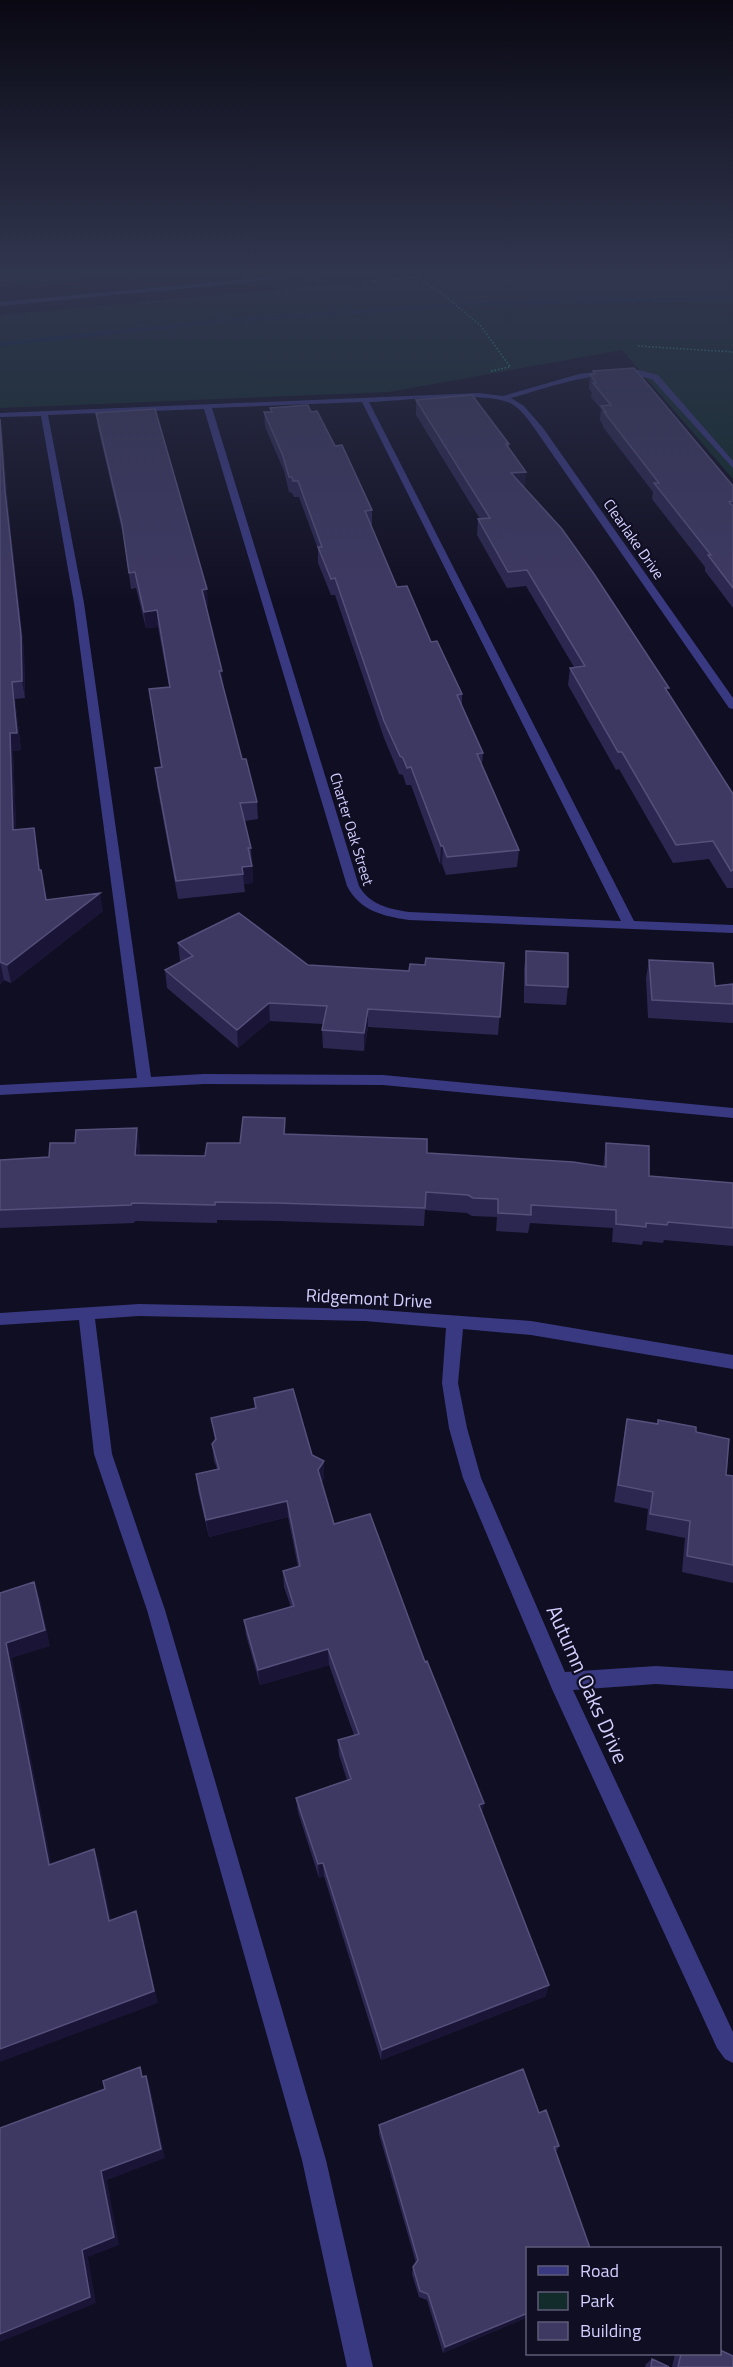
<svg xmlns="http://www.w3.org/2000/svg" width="733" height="2367" font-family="'Titillium Web',sans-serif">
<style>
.green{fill:#112c2a}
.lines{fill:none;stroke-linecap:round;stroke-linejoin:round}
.stream{fill:#0d2547;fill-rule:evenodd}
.path{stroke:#2fb3a6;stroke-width:1.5;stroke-dasharray:1.5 2;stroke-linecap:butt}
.minor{fill:#393981;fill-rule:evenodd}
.wall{fill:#2c2750}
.shaded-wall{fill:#1a1536}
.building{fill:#3e3963;stroke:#55507b;stroke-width:1.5}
.labels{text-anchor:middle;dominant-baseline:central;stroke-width:4.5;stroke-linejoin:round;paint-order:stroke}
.far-street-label{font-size:15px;fill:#d2cfff;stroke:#100e22}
.street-label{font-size:18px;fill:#d2cfff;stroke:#100e22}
.near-street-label{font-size:21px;fill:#d2cfff;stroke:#100e22}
</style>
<rect width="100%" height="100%" fill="#100e22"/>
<path class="green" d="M521,272H733V479L622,350L389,392L0,408V315L423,276Z"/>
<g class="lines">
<path class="stream" d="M733,296V300L491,305L222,323L0,346V342L222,319L491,301Z"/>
<path class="path" d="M416,277L440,292L480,325L511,368
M371,281L467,272
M638,346L733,352
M491,371L509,367"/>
<path class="minor" d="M327,272H354L0,306V302Z
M619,369L638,370L658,375L733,461V468L652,379C605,366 557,385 511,398L524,406L543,428L733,698V709L729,708L537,432C530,422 523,411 512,404C488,390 400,401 369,402L634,921L733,925V933L409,920C383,916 360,911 347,886L204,409L48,415L84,603L151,1077L204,1074L383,1075L733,1108V1118L383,1085L204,1084L0,1095V1085L137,1078L74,603L41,416L0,417V413L479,393L503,396L579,374ZM362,402L621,921L409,912C389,909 370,905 359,886L212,408Z
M139,1304L365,1309L531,1321L733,1355V1369L531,1335L463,1329L458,1383L467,1428L481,1478L565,1672L656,1666L733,1671V1689L656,1684L573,1690L733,2032V2063L725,2059L717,2048L552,1689L463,1478L449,1428L442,1383L446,1328L365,1321L139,1316L95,1319L112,1454L165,1610L326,2160L373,2367H347L302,2160L147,1610L94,1454L79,1320L0,1325V1313Z"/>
</g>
<path class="wall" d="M593,371L733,486V608L705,571V567L652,499L653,492L603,427V425L600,420L601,409L591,397L592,393L589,389L590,374H592Z
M416,400L509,444V448L526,472L524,487L669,693L733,794V888H727L709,859L673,863L619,769L616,770L568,685L570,668L574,667L526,586L507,588L477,535L478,519H480L416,415Z
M270,408L311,412L335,446L372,510V526H371L397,587L431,642L462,694V705L483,753L482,764L519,850L517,867L446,875L442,864H440L411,785H406L403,775L399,774L384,738L335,595H331L318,563V549L299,497H294L292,493L289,492L284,471L265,427L264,412H271Z
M96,413L208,605L206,606L223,688L242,759L257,802L258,819L245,821L251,848L253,883L244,884L245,892L178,899L157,786L155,768H161L149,689L169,687L158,627L146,628L136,588L131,589L124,539L98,428Z
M0,417L2,431L8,506L24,651L25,698L15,699L21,750L13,751L16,830L37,845L40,870L47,900L103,911L11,983L4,980L0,984Z
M178,943L308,965L409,971L425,965L504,963L498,1035L368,1027L364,1051L323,1048L322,1030L323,1024L270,1021L238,1048L167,988L165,970L181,962L180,961Z
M526,951L568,987L566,1005L524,1003V969Z
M649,960L715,986L733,984V1023L648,1018L646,978Z
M286,1134L427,1153L603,1167L606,1143L649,1176L733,1183V1246L664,1240L663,1243L643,1241L642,1245L612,1242L613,1228L530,1223L528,1233L496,1231L497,1217L472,1216L467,1213L425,1210L424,1226L278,1221L217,1220V1223L135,1221L134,1223L0,1228V1160L49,1157L140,1146L139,1155L205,1156L240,1143Z
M254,1398L312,1455L324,1461V1478L321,1483L334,1524L425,1662L484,1803L482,1814L546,1996L381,2060L324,1876L319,1878L298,1812L296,1798L347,1780L339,1755L338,1740L354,1735L329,1665L260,1685L246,1635L244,1620L291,1607L284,1587L283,1571L298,1567L288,1517L209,1537L198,1491L196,1474L217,1469L214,1461L212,1444L215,1441L211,1418L255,1408Z
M627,1419L657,1424L658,1420L696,1432L726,1475L733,1476V1583L682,1572L685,1538L646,1530L648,1509L614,1502L624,1436Z
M539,2113L559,2146L556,2152L528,2248V2317L443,2353L427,2300L419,2297L412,2274L413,2267L416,2263L379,2134V2125Z
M675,2354H720L733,2367H672Z
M652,2359L669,2367H645L646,2364Z"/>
<path class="shaded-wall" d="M11,272H175L0,286V273Z
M0,417L2,431L8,506L24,651L25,698L22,681L5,491Z
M526,472L525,487L510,488L511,473Z
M207,589L208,605L203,606L202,590Z
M157,610L158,627L146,628L144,612Z
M219,671H222L224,688Z
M12,682L15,699L21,750L13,751L17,848L13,830L10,733Z
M34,828L37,845L42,888L39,870Z
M441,846H443L442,864H440Z
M252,866L253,883L244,884L243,874L242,867Z
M100,893L103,911L11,983L7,965Z
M0,962L4,980L0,984Z
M269,1003L270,1021L238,1048L237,1030Z
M368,1009V1027L364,1051V1033Z
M285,1118L286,1136L284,1134Z
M137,1128L140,1146L138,1173L135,1155Z
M324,1461V1478L318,1487V1470Z
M287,1501L288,1517L209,1537L206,1520Z
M34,1582L40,1598L50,1646L12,1658L54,1878L49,1865L6,1643Z
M328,1649L329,1665L260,1685L258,1670Z
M484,1803L482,1817L479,1805Z
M94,1849L99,1862L114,1933L109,1921Z
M323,1863L324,1876L319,1878L318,1864Z
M136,1911L140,1923L158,2003L0,2062V2049Z
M549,1985L546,1996L381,2060L382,2050Z
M146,2076L150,2086L165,2158L107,2180L119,2245L88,2257L96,2303L0,2342V2334L101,2171Z
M528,2313V2317L443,2353L445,2347Z"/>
<path class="building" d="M634,368L733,486V501L729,502L733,506V588L708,555H711L654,483H659L604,412H606L601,406L611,405L593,383H596L590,374H595L593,371Z
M472,395L509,444H506L526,472L511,473L562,529L594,574L669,688H665L733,794V870L731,871L713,841L676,845L622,752H618L570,668L585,666L527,570L508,572L478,519L490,518L416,400Z
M308,405L311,412L317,411L335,446L342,445L372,510L365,511L397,587L407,586L431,642L437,641L462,694L457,695L483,753L477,754L519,850L447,857L443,846H441L411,767L407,768L403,758L400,756L384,721L335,578L331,579L318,547H322L298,481H293L292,477H289L283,456L264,412H272L270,408Z
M155,409L207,589L202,590L222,671H219L242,759H246L257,802L240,803L251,848H248L252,866L242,867L243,874L176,881L155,768L162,767L149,689L170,687L157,610L144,612L135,572L129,573L122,524L96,413Z
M0,419L5,491L21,635L22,681L12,682L17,733H10L13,830L34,828L39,870H41L46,900L100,893L7,965L0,962Z
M239,913L308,965L409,971L410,964L425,965L426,958L504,963L500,1017L368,1009L364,1033L322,1030L327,1006L269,1003L237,1030L165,970L193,956L178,943Z
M526,951L568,953V987L526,985Z
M649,960L713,963L715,986L733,984V1004L652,1000Z
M243,1117L285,1118L284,1134L427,1139V1153L573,1162L606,1167V1143L649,1146V1176L733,1183V1228L668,1222L667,1225L646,1223V1227L616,1224V1210L531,1205V1215L498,1213V1199L473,1198L468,1195L426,1192L425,1208L277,1203L215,1202V1205L132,1203L131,1205L0,1210V1160L49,1157L50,1143H75L76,1130L137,1128L135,1155L205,1156L207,1143H240Z
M293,1389L312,1455L324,1461L318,1470L334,1524L370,1514L425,1662L427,1661L484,1803L479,1805L549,1985L382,2050L323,1863L318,1864L296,1798L351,1779L338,1740L359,1734L328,1649L258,1670L244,1620L294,1606L283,1571L300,1566L287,1501L206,1520L196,1474L219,1469L212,1444L216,1439L211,1418L256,1408L254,1398Z
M627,1419L658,1424V1420L696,1427V1432L729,1439L726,1475L733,1476V1565L687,1556L690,1521L650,1514L653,1492L618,1485Z
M34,1582L45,1630L6,1643L49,1865L94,1849L109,1921L136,1911L154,1991L0,2049V1593Z
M140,2067L142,2077L146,2076L161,2149L101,2171L114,2237L82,2250L90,2297L0,2334V2128L105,2089L103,2081Z
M523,2069L539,2113L546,2110L559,2146L554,2147L590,2248H528V2313L445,2347L428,2294L420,2291L413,2267L418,2260L379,2125Z
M720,2350L733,2356V2367H678L681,2354H720Z
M652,2359L669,2367H651Z"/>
<linearGradient id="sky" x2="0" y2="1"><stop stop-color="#090813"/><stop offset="0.45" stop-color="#31364f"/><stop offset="1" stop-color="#31364f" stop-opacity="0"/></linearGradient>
<rect width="733" height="604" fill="url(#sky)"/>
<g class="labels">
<g class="far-street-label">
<text transform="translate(634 539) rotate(55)">Clearlake Drive</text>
<text transform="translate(352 829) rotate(73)">Charter Oak Street</text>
</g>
<g class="street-label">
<text transform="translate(369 1298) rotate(3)">Ridgemont Drive</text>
</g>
<g class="near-street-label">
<text transform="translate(588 1684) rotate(66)">Autumn Oaks Drive</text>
</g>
</g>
<rect x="526" y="2247" width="195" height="108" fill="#100e22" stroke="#5e5b7a" stroke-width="1.5"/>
<rect x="538" y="2266" width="30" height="9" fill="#393981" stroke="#5e5b7a" stroke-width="1.5"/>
<text x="580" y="2277" font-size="18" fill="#d2cfff">Road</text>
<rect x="538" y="2292" width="30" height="18" fill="#112c2a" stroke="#5e5b7a" stroke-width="1.5"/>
<text x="580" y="2307" font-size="18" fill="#d2cfff">Park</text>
<rect x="538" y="2322" width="30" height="18" fill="#3e3963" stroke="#5e5b7a" stroke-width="1.5"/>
<text x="580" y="2337" font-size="18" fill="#d2cfff">Building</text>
</svg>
